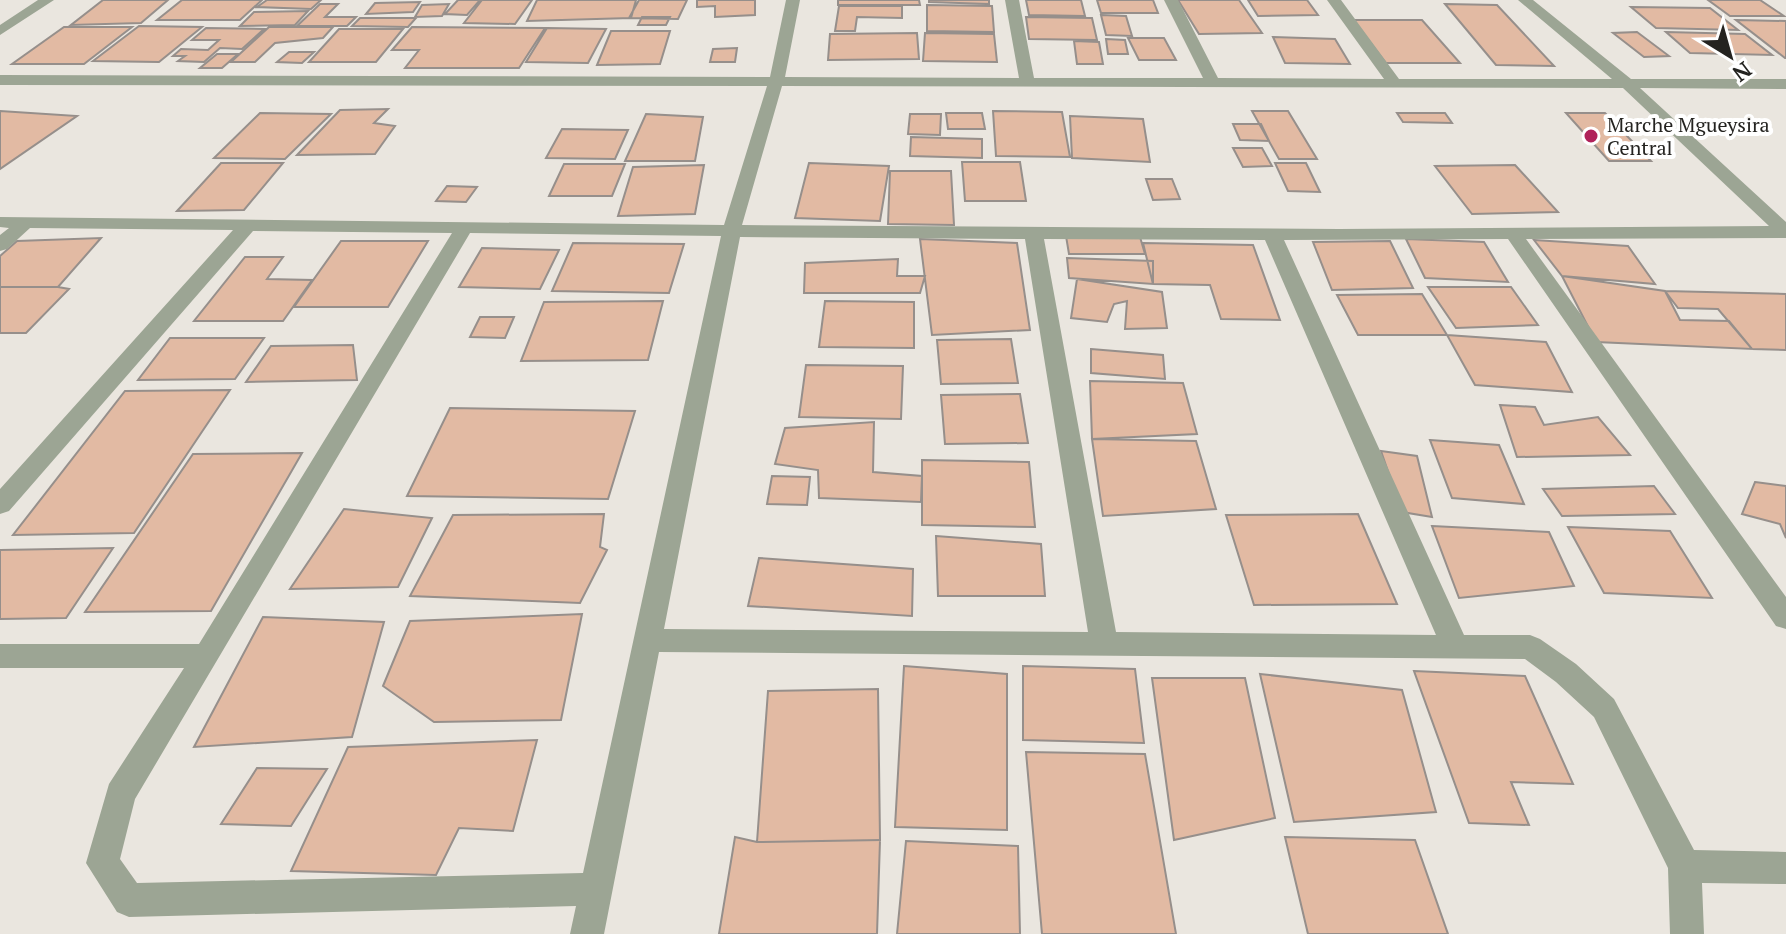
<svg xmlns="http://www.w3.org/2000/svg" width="1786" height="934" font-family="'PT Serif',serif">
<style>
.building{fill:#e2baa3;stroke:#968f8b;stroke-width:2}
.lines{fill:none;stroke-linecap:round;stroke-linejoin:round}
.minor{fill:#9ca594;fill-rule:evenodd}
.poi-dot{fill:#b0225a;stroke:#fff;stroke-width:3}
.labels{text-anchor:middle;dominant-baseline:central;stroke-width:8;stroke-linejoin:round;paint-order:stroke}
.far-poi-label{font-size:20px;fill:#242320;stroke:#fff;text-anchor:start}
</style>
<rect width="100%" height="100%" fill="#eae6df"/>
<path class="building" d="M103,0H168L141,23L71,25Z
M182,0H262L240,20H157Z
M267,0H321L311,9L257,7Z
M458,0H480L467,15L445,14Z
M482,0H532L515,24L464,23Z
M537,0H636L631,18L527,21Z
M639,0H687L678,19L629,18Z
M697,0H755V15L715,17V6L697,7Z
M838,0H919L920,5H838Z
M929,0H989V4L929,2Z
M1026,0H1081L1085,16L1029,15Z
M1097,0H1153L1158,13H1101Z
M1178,0H1239L1262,33L1199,34Z
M1248,0H1307L1318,15L1258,16Z
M1708,0H1760L1784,16H1730Z
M420,2L413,12L366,14L375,3Z
M320,4H338L325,17H356L347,26H297Z
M449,4L442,16L415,17L422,5Z
M1445,4L1497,5L1554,66L1496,65Z
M927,5L992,6L994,32L927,31Z
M839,6H902V18L857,17L855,31H835Z
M1631,7L1710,8L1738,30L1656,28Z
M308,11L295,25L240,26L254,12Z
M1101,15L1126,16L1132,36L1106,35Z
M642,17H670L666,25H638Z
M1026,17L1092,18L1097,40L1029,39Z
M360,18H416L408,27L352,26Z
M1353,20H1422L1460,63H1386Z
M1736,20L1786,21V58H1785Z
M139,26L202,27L159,62L93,61Z
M64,27H132L84,64H12Z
M269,27H333L323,38L275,43L255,62H231Z
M412,27L545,28L519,68H405L419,50H392Z
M206,28L264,29L242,49L220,48L204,62L178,61L185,56H173L181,49L208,50L219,40H192Z
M547,28L606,29L588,63L526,62Z
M339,29H403L376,62H309Z
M611,31H670L660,64L597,65Z
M1637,32L1669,56L1644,57L1613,33Z
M1666,32L1745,34L1772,55L1690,53Z
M917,33L919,59L828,60L830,34Z
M925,33L994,34L997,62L923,61Z
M1273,37L1335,39L1350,64L1285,63Z
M1128,38H1164L1176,60H1139Z
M1106,39L1125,40L1128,54H1108Z
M1074,41L1099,42L1103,64H1077Z
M737,48L735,62H710L713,49Z
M289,52H314L302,63L277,62Z
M217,54H238L222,68H200Z
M388,109L374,123L395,126L375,154L297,155L340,110Z
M0,111L77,116L0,169Z
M993,111L1062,112L1070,157L996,156Z
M1252,111H1288L1317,159H1279Z
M260,113L331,114L285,159L214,158Z
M946,113H982L985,129H948Z
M1397,113H1445L1452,123L1403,122Z
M1566,113H1605L1651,161H1609Z
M646,114L703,117L695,161H625Z
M910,114H941L940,135L908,134Z
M1070,116L1143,119L1150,162L1072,158Z
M1233,124H1261L1269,141L1240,140Z
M562,129L628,130L615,159L546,158Z
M911,137L982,139V158L910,156Z
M1233,148H1262L1272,166L1243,167Z
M962,162H1020L1026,201H965Z
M221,163H283L244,210L177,211Z
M809,163L889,166L880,221L795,218Z
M1275,163H1306L1320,192L1288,191Z
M564,164H625L612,196H549Z
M704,165L695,214L618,216L633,167Z
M1515,165L1558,212L1472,214L1435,166Z
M890,171H951L954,225L888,224Z
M1146,179H1172L1180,199L1153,200Z
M447,186L477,187L466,202L436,201Z
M1066,236L1140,237L1145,254H1069Z
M101,238L58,287H0V256L17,241Z
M920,239L1017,243L1030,330L932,335Z
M1406,239L1484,242L1508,282L1425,278Z
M1534,240L1628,246L1655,284L1562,276Z
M341,241H428L388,307H294Z
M1390,241L1413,288L1332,290L1313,242Z
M573,243L684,244L669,293L552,291Z
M1143,243L1253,245L1280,320L1221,319L1210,285L1153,284Z
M482,248L559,250L540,289L459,287Z
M245,257H283L267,279L312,280L283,321H194Z
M1067,258L1153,261V284L1069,278Z
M898,259L897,276H925L920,293H804L805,263Z
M1562,276L1665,291L1680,320L1729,321L1752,349L1596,342Z
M1077,279L1162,292L1167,328L1125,329L1127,301L1114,304L1107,322L1071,318Z
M0,287H58L69,289L26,333H0Z
M1428,287H1511L1538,325L1456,328Z
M1665,291L1786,294V350L1752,349L1718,309L1678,308Z
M1422,294L1447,335H1358L1337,295Z
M663,301L648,360L521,361L544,302Z
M825,301L914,302V348L819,347Z
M480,317H514L505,338L470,337Z
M1447,335L1546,342L1572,392L1475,385Z
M170,338H264L235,379L138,380Z
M1011,339L1018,383L941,384L937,340Z
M353,345L357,380L246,382L271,346Z
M1091,349L1163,355L1165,379L1091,373Z
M806,365L903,366L901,419L799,417Z
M1090,381L1183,383L1197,434L1092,439Z
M230,390L134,533L13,535L125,391Z
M1020,394L1028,443L945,444L941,395Z
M1500,405L1535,407L1544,425L1598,417L1630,455L1517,457Z
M450,408L635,411L608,499L407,496Z
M874,422L873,472L922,476L921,502L819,498L818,470L775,464L785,428Z
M1092,439L1196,441L1216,509L1103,516Z
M1430,440L1499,445L1524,504L1452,498Z
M1381,451L1417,456L1432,517L1402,512Z
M302,453L211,611L85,612L193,454Z
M922,460L1029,462L1035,527L922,525Z
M772,476L810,477L807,505L767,504Z
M1755,482L1786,486V538L1780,524L1742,514Z
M1654,486L1675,514L1562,516L1543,489Z
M344,509L432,518L398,587L290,589Z
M604,514L600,547L607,550L580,603L410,596L453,515Z
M1358,514L1397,604L1254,605L1226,515Z
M1432,526L1549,532L1574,586L1459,598Z
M1568,527L1670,531L1712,598L1604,593Z
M936,536L1041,544L1045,596H938Z
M113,548L66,618L0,619V550Z
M759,558L913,569L912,616L748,606Z
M582,614L561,720L434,722L383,686L410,621Z
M263,617L384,622L352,737L194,747Z
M904,666L1007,674V830L895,827Z
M1023,666L1135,669L1144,743L1023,740Z
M1414,671L1525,676L1573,784L1511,782L1529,825L1469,823Z
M1260,674L1402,690L1436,812L1294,822Z
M1152,678H1245L1275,818L1174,840Z
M878,689L880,840L757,842L768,691Z
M537,740L513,831L459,828L436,875L291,871L348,747Z
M1026,752L1145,754L1176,934H1042Z
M257,768L327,769L291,826L221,824Z
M735,837L757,842L880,840L877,934H719Z
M1285,837L1415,840L1448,934H1308Z
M906,841L1018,846L1020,934H897Z"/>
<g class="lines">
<path class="minor" d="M38,0H54L0,35V25Z
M786,0H800L785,77L1019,78L1005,0H1019L1034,78H1203L1164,0H1178L1218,78L1384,79L1327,0H1341L1399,79H1612L1518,0H1533L1631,79H1786V89L1640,88L1786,222V238L1526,239L1786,597V629L1776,626L1508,239L1284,240L1464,635H1530L1540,639L1576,664L1614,699L1694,850L1786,852V884L1702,883L1704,934H1670L1668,868L1594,717L1556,682L1525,659L659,652L604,934H570L576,906L129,917L117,912L86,863L109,784L184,668H0V644H199L452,233L253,231L9,511L0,514V489L233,230L30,228L7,249L0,251V235L9,228L0,227V217L724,225L767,86L0,85V75L770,77ZM782,86L1623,88L1769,226L1339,229L742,225ZM470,233L721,236L583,873L137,883L120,859L135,799ZM740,237L1025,239L1088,632L664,629ZM1044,239L1265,240L1436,635L1116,632Z"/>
</g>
<circle class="poi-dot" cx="1591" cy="136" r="8"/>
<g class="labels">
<g class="far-poi-label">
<text x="1607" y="124">Marche Mgueysira<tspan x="1607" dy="23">Central</tspan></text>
</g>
</g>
<g transform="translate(1730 56) rotate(143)" stroke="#ffffff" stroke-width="6" paint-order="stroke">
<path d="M0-6L14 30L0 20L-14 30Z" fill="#242320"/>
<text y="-12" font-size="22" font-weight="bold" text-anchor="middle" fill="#242320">N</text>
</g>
</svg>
